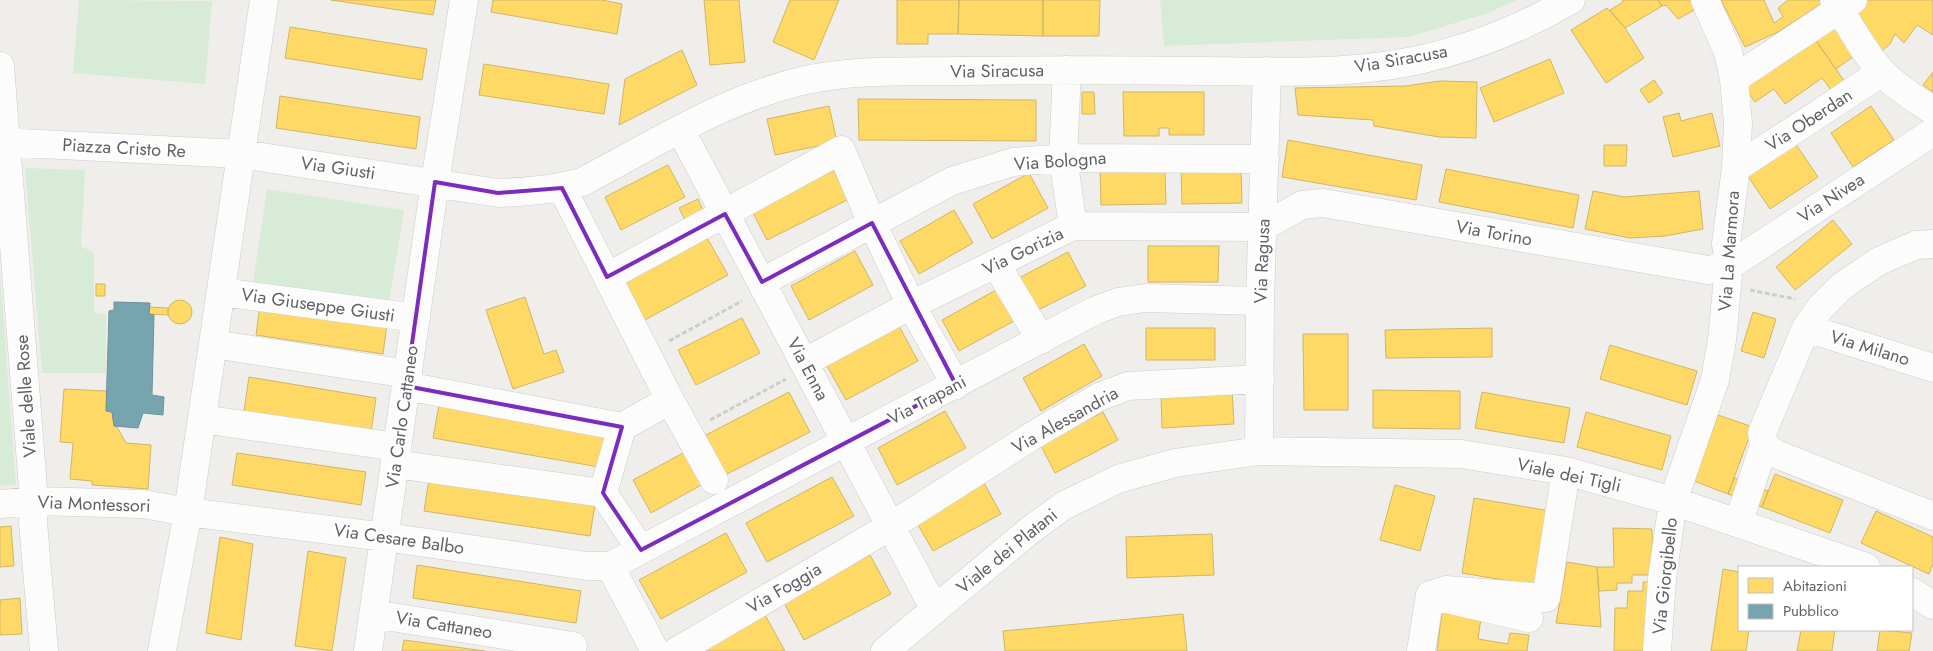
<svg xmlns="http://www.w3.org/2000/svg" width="1933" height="651" font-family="Jost,sans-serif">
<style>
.green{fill:#d8ebd6}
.homes{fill:#ffd966;stroke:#cfb667}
.public{fill:#76a5af;stroke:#6f919a}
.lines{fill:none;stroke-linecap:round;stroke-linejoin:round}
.minor-casing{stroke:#cbcccc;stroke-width:29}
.path{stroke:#cacfcc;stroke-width:3;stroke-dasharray:5 2.5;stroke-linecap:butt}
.minor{stroke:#fdfcfc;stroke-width:28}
.marked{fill:none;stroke:#7b2cbf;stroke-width:4;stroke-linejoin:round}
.labels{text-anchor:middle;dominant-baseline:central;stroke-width:5;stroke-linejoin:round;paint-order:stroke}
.street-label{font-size:18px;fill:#5f6368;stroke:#fff}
</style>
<rect width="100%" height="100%" fill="#efeeea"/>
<path class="green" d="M79,0L212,1L205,84L73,73Z
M1160,0H1517L1488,13L1409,37L1164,46Z
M25,168L85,170L81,246L94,253V313L106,314V373H42Z
M267,189L404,210L389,304L253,283Z
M0,272L16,485L0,486Z"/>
<path class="homes" d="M331,0H436L433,15Z
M493,0H602L622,4L617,34L491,12Z
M704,0H739L745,62L710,65Z
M790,0H839L814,60L773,42Z
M897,0H959L958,34H928V44H897Z
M959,0H1043V36L958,34Z
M1043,0H1100L1099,36H1043Z
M1622,0H1658L1662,6L1625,28L1610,10L1623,2Z
M1658,0H1691L1696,9L1678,19L1666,5L1662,6Z
M1721,0H1764L1774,23L1783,17L1778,8L1788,0H1822L1824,2L1778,32L1745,47Z
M1862,0H1933V35L1917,25L1904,43L1895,34L1890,44L1883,50L1877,49L1849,9Z
M1607,8L1625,28L1644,58L1606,83L1571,30Z
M1835,24L1857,54L1836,69L1814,38Z
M290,27L427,49L422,80L285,58Z
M1814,38L1847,85L1834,94L1822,78L1785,104L1774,89L1755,102L1744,87Z
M682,50L697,85L619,125L625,79Z
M1550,59L1564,93L1494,122L1480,88Z
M484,64L609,84L604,114L479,95Z
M1933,72V92L1923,85Z
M1654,80L1663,93L1649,103L1640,90Z
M1440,81L1477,82L1476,138L1439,137L1374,126L1373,120L1298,115L1295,88L1405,86Z
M1082,92H1094L1095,114H1082Z
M1123,92H1204V135H1169V128H1159V136H1124Z
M280,96L420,117L416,149L276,128Z
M858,99L1036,100V141L859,140Z
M829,106L837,142L775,155L767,119Z
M1871,106L1894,140L1853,167L1831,133Z
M1679,113L1681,121L1712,113L1720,146L1673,157L1663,117Z
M1288,140L1422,165L1416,200L1282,177Z
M1793,140L1818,177L1770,209L1745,172Z
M1604,145H1627L1626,166H1604Z
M668,165L685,197L621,230L605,197Z
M1241,168L1242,203L1182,204L1181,169Z
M1165,169L1166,204L1101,205L1100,170Z
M1446,169L1579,195L1573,228L1439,202Z
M834,170L849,199L767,240L752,211Z
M1029,173L1048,208L992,239L973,204Z
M1593,191L1624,197L1699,191L1703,229L1665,236L1630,238L1585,229Z
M698,199L703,210L685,220L679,208Z
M954,210L973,243L919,274L900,241Z
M1833,220L1852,244L1795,290L1776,267Z
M706,236L728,275L641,322L620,283Z
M1148,246H1219L1218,282H1148Z
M855,251L873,285L809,320L791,286Z
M1068,252L1086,286L1032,313L1015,280Z
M96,284H105V296H96Z
M996,290L1014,321L959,351L942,320Z
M525,297L544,354L556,350L564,372L513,389L486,310Z
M168 312a12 12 0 1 1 24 0a12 12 0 1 1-24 0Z
M260,305L387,324L383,354L256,335Z
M150,307L168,308V315L149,314Z
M1753,312L1776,319L1764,358L1741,351Z
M742,318L760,353L696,385L678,350Z
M899,326L918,361L846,400L827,366Z
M1146,328H1215V360H1146Z
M1492,328V357L1386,358L1385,330Z
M1303,334H1348V410H1304Z
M1084,344L1102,376L1041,411L1023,378Z
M1610,345L1697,371L1687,405L1600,379Z
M249,377L376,398L371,432L244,411Z
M64,389L107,391L106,411L112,412L114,426L117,427L126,443L151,445L148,489L92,485V481L70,479L73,443L60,442Z
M1232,390L1234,424L1162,428L1161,394Z
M1373,390L1460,391V429L1373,428Z
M789,392L810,432L723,476L702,437Z
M1482,392L1570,408L1564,443L1475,428Z
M439,405L605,434L599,467L433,438Z
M945,411L966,448L897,485L878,448Z
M1103,412L1118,440L1055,473L1040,444Z
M1586,412L1671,436L1662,470L1577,447Z
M1718,415L1753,427L1728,494L1694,481Z
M685,452L703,484L651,513L633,480Z
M237,453L366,472L361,505L232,485Z
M1775,474L1843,500L1830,533L1762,507Z
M832,477L854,516L767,562L746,523Z
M1734,478L1768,491L1762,507L1728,494Z
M429,479L595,504L590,536L424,511Z
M983,481L1001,514L933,551L914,518Z
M1395,485L1435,496L1420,551L1380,540Z
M1474,498L1556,512L1544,587L1462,573Z
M1876,511L1933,537V564L1929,574L1861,543Z
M11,526L14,566L0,567V527Z
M1613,528L1652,529L1653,575H1632V583H1617V590L1599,591L1597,567H1614Z
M726,533L747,572L661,619L639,580Z
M1212,534L1214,575L1127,578L1126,537Z
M220,537L253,544L241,640L206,633Z
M308,551L346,558L332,651L295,646Z
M870,555L891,594L804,640L783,601Z
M1567,562L1597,567L1601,627L1556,623Z
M417,565L581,591L576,623L413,598Z
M1723,569L1739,572V630H1749L1746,651H1711Z
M1643,582H1655L1646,651H1614L1615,608H1627L1628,591H1643Z
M20,598L22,634L0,635V600Z
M1442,612L1481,618L1478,639L1508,644L1510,633L1529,635L1527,651H1437Z
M764,613L785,651H692Z
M1183,614L1187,651H1005L1003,631Z
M1801,630H1835L1832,651H1797Z
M1880,630L1912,633L1909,651H1877Z
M404,640L485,651H402Z"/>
<path class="public" d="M114,302L150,303L149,314L154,315L152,395L164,397L163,415L143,413L138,428L114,426L112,412L106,411L109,311L114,310Z"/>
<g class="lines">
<g class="minor-casing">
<path id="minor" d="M1834,0C1849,24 1862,50 1881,71C1895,87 1916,99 1933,111
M0,66L34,501L33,522L44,651
M1067,70L1063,158L1073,226
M1734,79L1853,0
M680,129L935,610
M0,142L241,154L498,193C527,192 554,190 582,182C655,144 725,98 806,80C856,69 909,72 960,71C1043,70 1125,70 1208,71C1279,72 1353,75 1423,59C1475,47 1526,26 1571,0
M1736,168L1882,72
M562,188L670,400L714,480
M1933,244L1916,245L1879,261L1842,286L1820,308L1806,328L1762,433L1764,446L1776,454L1933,516
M996,264L1041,340
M607,277L841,150L872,223L911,305L956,385
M762,282L952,181L1013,162L1063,158L1265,159
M221,292L416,318
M1806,328L1933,368
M213,344L408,374
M805,362L911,305L1073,226L1263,227L1302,205L1323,203L1708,270L1729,266L1933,132
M406,386L622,427
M202,419L397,447
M1259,451L1260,301L1267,71
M395,464L603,493L641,550
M603,493L622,427L670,400
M0,504L34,501L143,504L188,512L385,537L587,566H610L1094,311L1118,302L1145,298L1260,301
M1738,523L1764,446
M610,566L655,651
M1912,592L1933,605
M1430,595L1446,590L1546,598L1566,471
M373,614L573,646
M162,651L188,512L264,0
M368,651L435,182L464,0
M677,651L891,526L1037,433L1099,397L1128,386L1260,379
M885,651L1029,531L1063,506L1118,479L1175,463L1259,451L1461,454L1566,471L1673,501L1866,567
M1421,651L1430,595L1529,618
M1657,651L1662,579L1673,501L1715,380L1722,340L1729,266L1726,243L1736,168L1738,123L1734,79L1728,52L1705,0"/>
</g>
<path class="path" d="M1750,290L1795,299
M669,341L742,301
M710,420L786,379"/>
<use href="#minor" class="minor"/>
</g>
<path class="marked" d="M435,182L498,193L562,188L607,277L725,214L762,282L872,223L956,385L641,550L603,493L622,427L406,386Z"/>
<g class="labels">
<g class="street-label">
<text transform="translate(1401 59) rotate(-10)">Via Siracusa</text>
<text transform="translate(997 71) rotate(-1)">Via Siracusa</text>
<text transform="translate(1809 120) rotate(-33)">Via Oberdan</text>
<text transform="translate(124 148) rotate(3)">Piazza Cristo Re</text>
<text transform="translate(1060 161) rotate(-4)">Via Bologna</text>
<text transform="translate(338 168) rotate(8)">Via Giusti</text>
<text transform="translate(1831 198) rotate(-33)">Via Nivea</text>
<text transform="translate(1494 233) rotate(10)">Via Torino</text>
<text transform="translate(1023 251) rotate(-26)">Via Gorizia</text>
<text transform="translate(1729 251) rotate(-86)">Via La Marmora</text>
<text transform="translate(1262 261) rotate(-88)">Via Ragusa</text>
<text transform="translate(318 305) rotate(8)">Via Giuseppe Giusti</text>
<text transform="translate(1870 348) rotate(17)">Via Milano</text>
<text transform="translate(808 369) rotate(62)">Via Enna</text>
<text transform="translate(26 396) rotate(-94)">Viale delle Rose</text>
<text transform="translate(927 400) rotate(-28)">Via Trapani</text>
<text transform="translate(402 417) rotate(-82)">Via Carlo Cattaneo</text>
<text transform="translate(1065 420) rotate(-29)">Via Alessandria</text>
<text transform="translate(1569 475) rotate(12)">Viale dei Tigli</text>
<text transform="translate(94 504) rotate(2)">Via Montessori</text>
<text transform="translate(399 539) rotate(8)">Via Cesare Balbo</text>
<text transform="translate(1007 551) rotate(-39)">Viale dei Platani</text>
<text transform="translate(1665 576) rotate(-84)">Via Giorgibello</text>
<text transform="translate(784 588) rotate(-30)">Via Foggia</text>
<text transform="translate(444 625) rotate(9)">Via Cattaneo</text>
</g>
</g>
<rect x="1738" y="566" width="175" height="65" fill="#ffffff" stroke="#bfc1c3"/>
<rect x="1748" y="578" width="25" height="15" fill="#ffd966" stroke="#bfc1c3"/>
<text x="1783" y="591" font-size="15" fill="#5f6368">Abitazioni</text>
<rect x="1748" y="604" width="25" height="15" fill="#76a5af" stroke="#bfc1c3"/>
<text x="1783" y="616" font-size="15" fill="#5f6368">Pubblico</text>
</svg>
